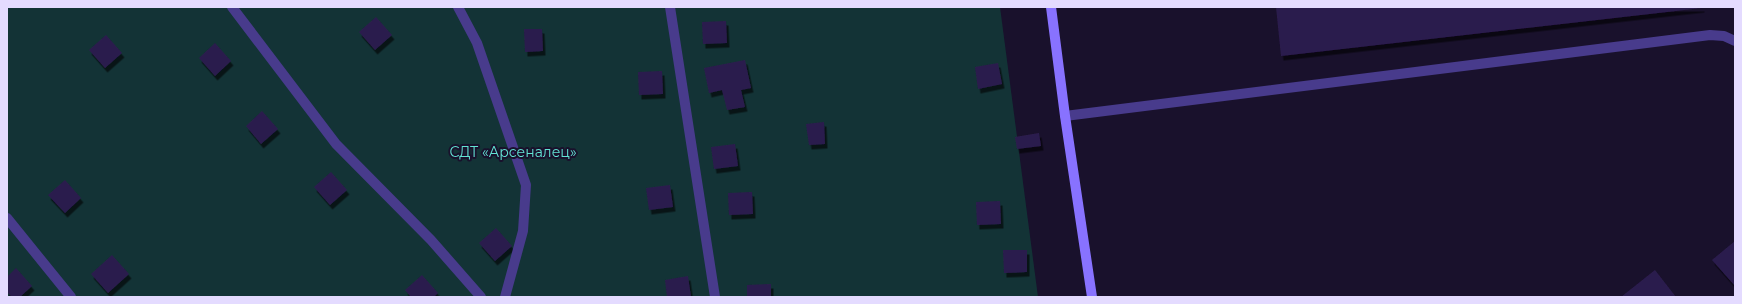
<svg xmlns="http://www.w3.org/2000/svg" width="1742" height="304" font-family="Montserrat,sans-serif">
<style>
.green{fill:#133336}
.building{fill:#2c1c4d;filter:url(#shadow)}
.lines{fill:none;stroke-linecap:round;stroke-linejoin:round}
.lane{stroke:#483b8c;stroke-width:10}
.secondary{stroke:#8872ff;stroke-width:10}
.labels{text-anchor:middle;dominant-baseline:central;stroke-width:4;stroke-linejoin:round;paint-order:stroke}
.park-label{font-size:14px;fill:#63e4d4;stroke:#19112c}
</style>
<defs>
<filter id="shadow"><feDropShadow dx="2.5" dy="4.5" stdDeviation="0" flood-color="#0009"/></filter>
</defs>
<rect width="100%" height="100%" fill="#19112c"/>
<path class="green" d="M7,7H1000L1038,297H7Z"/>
<path class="building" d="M1276,7H1702V8L1281,56Z
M376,17L392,35L375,50L359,32Z
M726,21L727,43L703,44L702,22Z
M524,29H542L543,51L525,52Z
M106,35L122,53L105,68L89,50Z
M215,43L231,61L215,76L199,58Z
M745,60L751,88L741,90L745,107L727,110L722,90L709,93L704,68Z
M998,63L1002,84L978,89L975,67Z
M662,71L663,94L639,95L638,72Z
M262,111L278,129L261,144L246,126Z
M824,122L825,144L809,145L806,124Z
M1039,133L1041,146L1017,149L1015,137Z
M735,144L738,166L714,169L711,147Z
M331,172L347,190L330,205L314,187Z
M65,180L81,198L65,213L48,195Z
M670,185L673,207L649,210L646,188Z
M752,192L753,214L729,215L728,193Z
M1000,201L1001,224L977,225L976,202Z
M496,228L512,246L495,261L479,243Z
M1735,241V286L1712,260Z
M1003,250H1027V272L1004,273Z
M112,255L129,274L108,293L91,274Z
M16,268L32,286L20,297H12L7,292V277Z
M1655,270L1676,297H1621Z
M422,275L438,293L434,297H411L405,290Z
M688,276L691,297H667L665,280Z
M771,284V297H747V285Z"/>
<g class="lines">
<path class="lane" d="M232,7L336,144L431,240L481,297
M458,7L477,43L526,185L523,231L505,297
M670,7L715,297
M1065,116L1710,35L1724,36L1735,41
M7,218L71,297"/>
<path class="secondary" d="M1051,7L1065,116L1092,297"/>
</g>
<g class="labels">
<g class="park-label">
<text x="513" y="152">СДТ «Арсеналец»</text>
</g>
</g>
<rect width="1742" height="304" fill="none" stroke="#e4dbff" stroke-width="16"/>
</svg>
